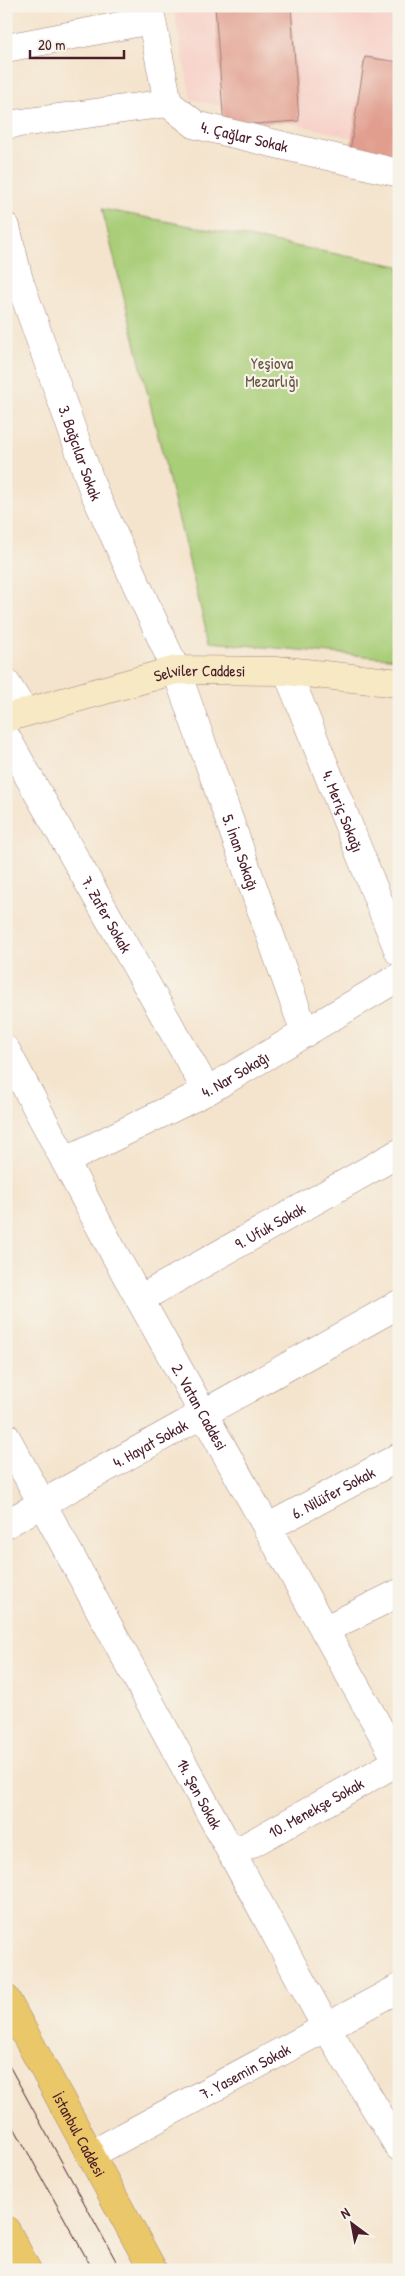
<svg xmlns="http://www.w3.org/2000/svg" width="405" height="2276" font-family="'Patrick Hand',sans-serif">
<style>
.built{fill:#f7d1c9}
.green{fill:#a9ce78;stroke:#7a7652}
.building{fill:#e19e8f}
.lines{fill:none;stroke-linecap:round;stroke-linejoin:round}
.street-casing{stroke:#9f827c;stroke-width:29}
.secondary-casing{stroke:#9f827c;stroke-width:29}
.highway-casing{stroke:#9f827c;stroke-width:29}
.street{stroke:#fff;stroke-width:28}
.secondary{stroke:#f7e9c3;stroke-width:28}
.highway{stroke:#eac769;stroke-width:28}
.tram{stroke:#4a1f2b;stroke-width:1}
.labels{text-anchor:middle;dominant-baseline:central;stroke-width:4.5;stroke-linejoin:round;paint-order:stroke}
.street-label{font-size:16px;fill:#4a1f2b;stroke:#f7f3e8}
.park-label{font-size:16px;fill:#665442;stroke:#f7f3e8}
</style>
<rect width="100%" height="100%" fill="#f7f3e8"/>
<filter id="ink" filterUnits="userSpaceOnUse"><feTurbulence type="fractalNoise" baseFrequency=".02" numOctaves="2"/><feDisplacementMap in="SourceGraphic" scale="10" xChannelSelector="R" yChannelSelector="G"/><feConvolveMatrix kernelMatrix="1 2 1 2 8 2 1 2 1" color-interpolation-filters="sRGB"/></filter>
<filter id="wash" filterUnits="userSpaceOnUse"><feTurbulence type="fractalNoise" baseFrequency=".0096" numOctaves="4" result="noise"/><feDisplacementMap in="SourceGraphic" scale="20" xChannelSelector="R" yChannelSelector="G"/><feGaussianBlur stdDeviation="1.12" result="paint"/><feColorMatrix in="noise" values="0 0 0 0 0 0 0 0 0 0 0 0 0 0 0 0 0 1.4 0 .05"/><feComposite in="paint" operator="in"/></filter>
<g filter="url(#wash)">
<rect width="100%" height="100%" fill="#f4e4cd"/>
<path class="built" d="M173,6H399V149L191,99Z"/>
<path class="green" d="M102,209L399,266V659L209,642Z"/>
<g id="blocks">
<path class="building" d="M215,6H291L299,121L224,126Z
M365,57L399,62V165L349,157Z"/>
</g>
</g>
<g filter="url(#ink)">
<use href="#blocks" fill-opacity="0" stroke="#9f827c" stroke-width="1"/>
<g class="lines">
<g class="street-casing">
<g id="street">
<path d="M149,6L168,103"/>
<path d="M6,48L151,20"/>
<path id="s1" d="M6,125L168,103L196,125L399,173"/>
<path id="s2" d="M6,227L19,280L94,492L176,670L305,1033"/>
<path id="s3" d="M287,671L399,952"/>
<path d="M6,683L24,712"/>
<path id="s4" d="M6,737L207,1091"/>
<path id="s5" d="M6,1050L115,1255L398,1762"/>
<path id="s6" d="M65,1161L207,1091L399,977"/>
<path id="s7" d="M140,1299L399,1153"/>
<path id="s8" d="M6,1437L326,2027L399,2147"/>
<path id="s9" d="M6,1524L399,1304"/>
<path id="s10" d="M267,1528L399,1457"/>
<path d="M324,1630L399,1593"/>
<path id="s11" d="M233,1854L399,1761"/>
<path id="s12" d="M90,2155L399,1988"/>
</g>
</g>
<g class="secondary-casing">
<g id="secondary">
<path id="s13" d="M6,718L176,670L287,671L399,683"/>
</g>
</g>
<g class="highway-casing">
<g id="highway">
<path id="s14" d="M6,1999L153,2270"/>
<path d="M6,2230L27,2270"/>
</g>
</g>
<use href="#street" class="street"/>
<use href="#secondary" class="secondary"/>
<use href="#highway" class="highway"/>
<path class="tram" d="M6,2060L121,2270
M6,2113L93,2270"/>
</g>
</g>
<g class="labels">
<g class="street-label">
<text stroke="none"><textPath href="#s1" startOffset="249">4. Çağlar Sokak</textPath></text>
<text stroke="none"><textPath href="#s2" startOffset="238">3. Bağcılar Sokak</textPath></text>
<text stroke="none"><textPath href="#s13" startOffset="200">Selviler Caddesi</textPath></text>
<text stroke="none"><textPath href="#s3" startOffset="151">4. Meriç Sokağı</textPath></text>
<text stroke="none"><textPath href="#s2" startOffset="669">5. İnan Sokağı</textPath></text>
<text stroke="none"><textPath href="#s4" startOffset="204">7. Zafer Sokak</textPath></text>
<text stroke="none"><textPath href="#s6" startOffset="191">4. Nar Sokağı</textPath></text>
<text stroke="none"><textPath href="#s7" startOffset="149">9. Ufuk Sokak</textPath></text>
<text stroke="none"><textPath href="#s5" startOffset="406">2. Vatan Caddesi</textPath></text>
<text stroke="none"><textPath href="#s9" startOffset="165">4. Hayat Sokak</textPath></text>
<text stroke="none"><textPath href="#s10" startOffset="75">6. Nilüfer Sokak</textPath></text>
<text stroke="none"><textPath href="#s8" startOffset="406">14. Şen Sokak</textPath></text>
<text stroke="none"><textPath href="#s11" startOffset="95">10. Menekşe Sokak</textPath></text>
<text stroke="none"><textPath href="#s12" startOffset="176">7. Yasemin Sokak</textPath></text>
<text stroke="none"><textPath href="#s14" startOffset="154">İstanbul Caddesi</textPath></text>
</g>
<g class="park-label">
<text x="272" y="363">Yeşiova<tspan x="272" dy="18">Mezarlığı</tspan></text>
</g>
</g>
<rect width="405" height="2276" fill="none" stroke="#f7f3e8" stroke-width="25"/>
<g transform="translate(352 2224) rotate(328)" stroke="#f7f3e8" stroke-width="4" paint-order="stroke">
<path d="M0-4L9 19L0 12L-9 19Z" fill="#4a1f2b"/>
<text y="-8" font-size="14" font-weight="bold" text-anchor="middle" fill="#4a1f2b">N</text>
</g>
<path d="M30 50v8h94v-8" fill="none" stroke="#4a1f2b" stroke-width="2.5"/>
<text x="38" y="50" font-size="15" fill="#4a1f2b" stroke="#f7f3e8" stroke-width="4" paint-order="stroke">20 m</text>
</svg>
